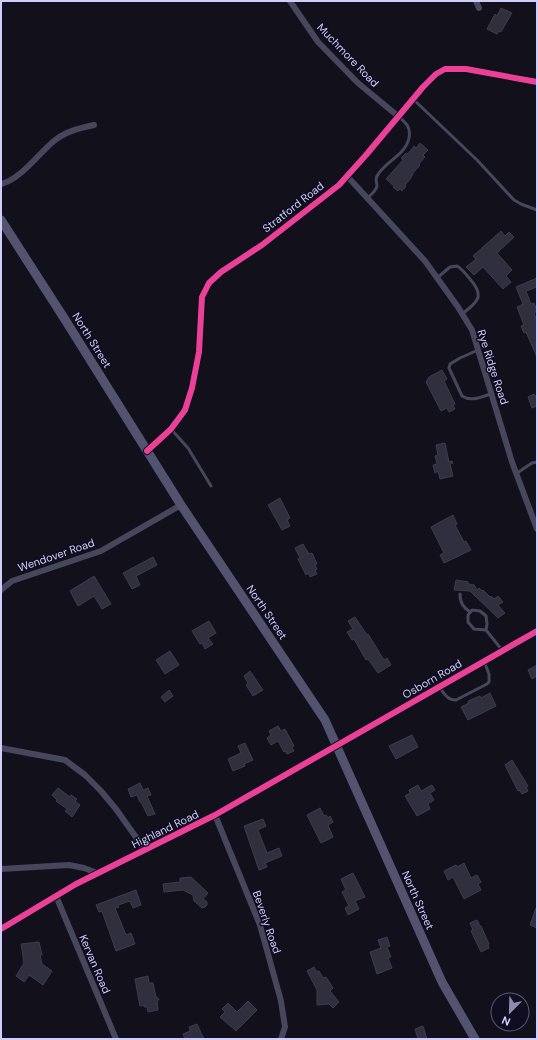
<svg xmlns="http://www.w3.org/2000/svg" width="538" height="1040" font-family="'DM Sans',sans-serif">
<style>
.building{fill:#302f3d;stroke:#3e3b4e}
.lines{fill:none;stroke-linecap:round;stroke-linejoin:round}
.lane{stroke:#46465c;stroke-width:3}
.street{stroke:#46465c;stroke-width:6}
.secondary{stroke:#53526f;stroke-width:9}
.cycleway-casing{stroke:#0f0d1f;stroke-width:8}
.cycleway{stroke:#ea4096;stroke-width:6}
.labels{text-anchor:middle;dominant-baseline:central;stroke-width:3;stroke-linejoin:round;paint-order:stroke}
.street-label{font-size:11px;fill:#d0cdfd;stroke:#0f0d1f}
</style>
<rect width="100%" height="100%" fill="#12111b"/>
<path class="building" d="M501,8L512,13L501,32L499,31L497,34L487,29L495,14L497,16Z
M420,143L428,150L423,155L425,157L419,164L420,165L413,173L411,178L405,185L406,186L402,191L400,189L398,191L393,187L394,186L386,179L403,160L401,158L406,153L408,154L414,146L416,148Z
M501,231L505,236L509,232L514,237L497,253L512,270L506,276L511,282L503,289L483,267L474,275L466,267L476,259L473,256Z
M537,278V287L526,291L531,304L534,303L537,310V311L534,313L537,321V357L526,332L524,333L521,326L524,325L517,307L523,304L516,287Z
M442,370L447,379L444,381L455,404L453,405L455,409L449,412L447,408L441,411L426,382L429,377Z
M534,394L535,396L537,395V406L532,408L528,397Z
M445,443L449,462L452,461L453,463L450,464L453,476L440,479L438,471L435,473L433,465L437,464L435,456L438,455L436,445Z
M280,498L290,518L287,520L290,526L282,530L268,505Z
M453,515L457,524L455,525L464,542L466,541L471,550L444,563L440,555L444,553L431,527Z
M303,544L309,554L312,553L317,564L315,565L317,569L315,570L317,574L310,577L308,573L306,575L298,559L300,558L295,548Z
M153,557L157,565L136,576L140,585L132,589L123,573Z
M94,576L111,604L102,609L94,596L78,606L70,591Z
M456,580L468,582V584L474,585L477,590L479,588L482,591L483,590L490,597L491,596L494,599L498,596L503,602L498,605L505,613L498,618L470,591L454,590Z
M355,617L367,635L368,634L384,660L387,658L391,665L378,673L368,659L366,660L354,639L352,640L347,632L353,629L348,621Z
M209,621L216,633L208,638L213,644L205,649L202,643L200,644L192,631Z
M170,651L179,665L165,674L156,660Z
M537,665V676L532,679L528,670Z
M250,671L263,690L253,696L246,685L248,683L244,676Z
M169,690L173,696L165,702L161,697Z
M490,693L496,706L468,720L461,707L469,703L468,701L480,696L481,698Z
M278,726L281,731L285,729L294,746L292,747L294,751L287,754L285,751L284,752L278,741L271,745L267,738L271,735L269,731Z
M412,735L418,747L396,759L389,746Z
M245,743L253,760L244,764L245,766L233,771L228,759L241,753L238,746Z
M512,760L528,786L526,787L528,791L522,794L519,790L518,791L505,765Z
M140,783L143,790L148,788L151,795L147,796L155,814L148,816L141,802H140L137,795L131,797L128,789Z
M418,785L421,791L432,785L435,790L430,793L434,800L428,804L430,809L417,816L405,796L410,793L409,790Z
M58,788L70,797L71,795L77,799L75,801L80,805L72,817L65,811L67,809L56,801L57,800L52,795Z
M320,808L324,816L326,815L328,818L330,816L333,822L328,825L333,837L321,843L307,815Z
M263,819L266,826L258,830L267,853L279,848L282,856L265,863L267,867L259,870L244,826Z
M464,863L471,878L477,875L481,882L478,884L481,890L464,899L453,877L448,880L444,871L456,865L457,867Z
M353,873L365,897L355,901L359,909L348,915L345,908L349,906L342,892L346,890L341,879Z
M191,877L208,893L203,899L207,902V905L205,907L202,908L194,901L193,895L183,890L164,892L163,884L180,882V878Z
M136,890L141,905L133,908L130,901L118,905L119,907L115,908L126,935L131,933L135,944L116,951L102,911L99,912L96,905Z
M536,908H537V928L530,925Z
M477,920L480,926H481L489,944L488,945L489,948L481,952L471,931L473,930L470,923Z
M387,937L390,946L387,947L391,957L388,958L392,968L377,974L370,952L381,948L378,940Z
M39,942L42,955H40L42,964L52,971L43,985L29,975L24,982L16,976L24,963L21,944Z
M314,967L317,972L319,971L323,978L326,977L333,988L330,991L339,1002L333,1008L329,1004L317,1005V990L307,971Z
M148,976L149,983H153L156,997L159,999L157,1002L158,1010L148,1012L147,1007H144V1005L140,1006L135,979Z
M248,1001L257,1010L236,1031L220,1017L225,1012L222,1009L228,1003L237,1012Z
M197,1024L204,1039H185L183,1034L190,1031L189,1027Z
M423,1026L427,1039H418L415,1029Z"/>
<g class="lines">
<path class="lane" d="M413,99L477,160L514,200L521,204L537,210
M367,198C371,195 376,191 377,186C377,182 375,180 377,176C385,161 405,156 409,138C411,127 406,123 399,117
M437,278L450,267L457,266C462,269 466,274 470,279C485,296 478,302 462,314
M478,350L460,358L450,364L449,368L462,396C471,402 481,397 491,394
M171,429L188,448L211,486
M517,473L532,463L537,462
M460,594C460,603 463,607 470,612
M486,630L474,629L468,622V615L472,610L480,611L486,616L487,624L486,630L502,650
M439,687C444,693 447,700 456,700L487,684L489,682V674L484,661"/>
<path class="street" d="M290,1L318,42L358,83L399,117
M476,1L479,8
M347,176L425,261L458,307L472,330L512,462L537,529
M1,184C21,179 38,154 54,141C66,131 80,128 94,125
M147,451L171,429L185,410L192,388L199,352L202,297L209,283L221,272L262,245L339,185L366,155L423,87L436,74L445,69H466L537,82
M1,590L12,581L101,551L181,505
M1,748L65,760L85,775L101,791L116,809L145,850
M215,815L260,925L281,1001L285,1027L281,1039
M1,869L69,865L84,868L97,873
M56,896L116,1039
M1,929L76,884L215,815L537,631"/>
<path class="secondary" d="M1,220L64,318L181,505L325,720L442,982L475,1039"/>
<g class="cycleway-casing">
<path id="cycleway" d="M147,451L171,429L185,410L192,388L199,352L202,297L209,283L221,272L262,245L339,185L366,155L423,87L436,74L445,69H466L537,82
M1,929L76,884L215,815L537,631"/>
</g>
<use href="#cycleway" class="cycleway"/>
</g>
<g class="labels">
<g class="street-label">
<text transform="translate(348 55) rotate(46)">Muchmore Road</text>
<text transform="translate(293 207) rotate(-38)">Stratford Road</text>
<text transform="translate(92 340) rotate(58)">North Street</text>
<text transform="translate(493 367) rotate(72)">Rye Ridge Road</text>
<text transform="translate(56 555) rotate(-19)">Wendover Road</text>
<text transform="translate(267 612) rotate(56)">North Street</text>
<text transform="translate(432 679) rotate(-30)">Osborn Road</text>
<text transform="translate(165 829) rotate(-26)">Highland Road</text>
<text transform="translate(418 900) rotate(66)">North Street</text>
<text transform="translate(267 922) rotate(71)">Beverly Road</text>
<text transform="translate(95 964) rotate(67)">Kervan Road</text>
</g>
</g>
<rect width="538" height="1040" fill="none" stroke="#d0cdfd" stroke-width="4"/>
<g transform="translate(510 1012) rotate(203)"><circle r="19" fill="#0f0d1f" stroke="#5c5a78"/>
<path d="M0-3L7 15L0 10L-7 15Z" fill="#8e8bae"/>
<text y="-6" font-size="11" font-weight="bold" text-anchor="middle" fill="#d0cdfd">N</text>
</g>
</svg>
